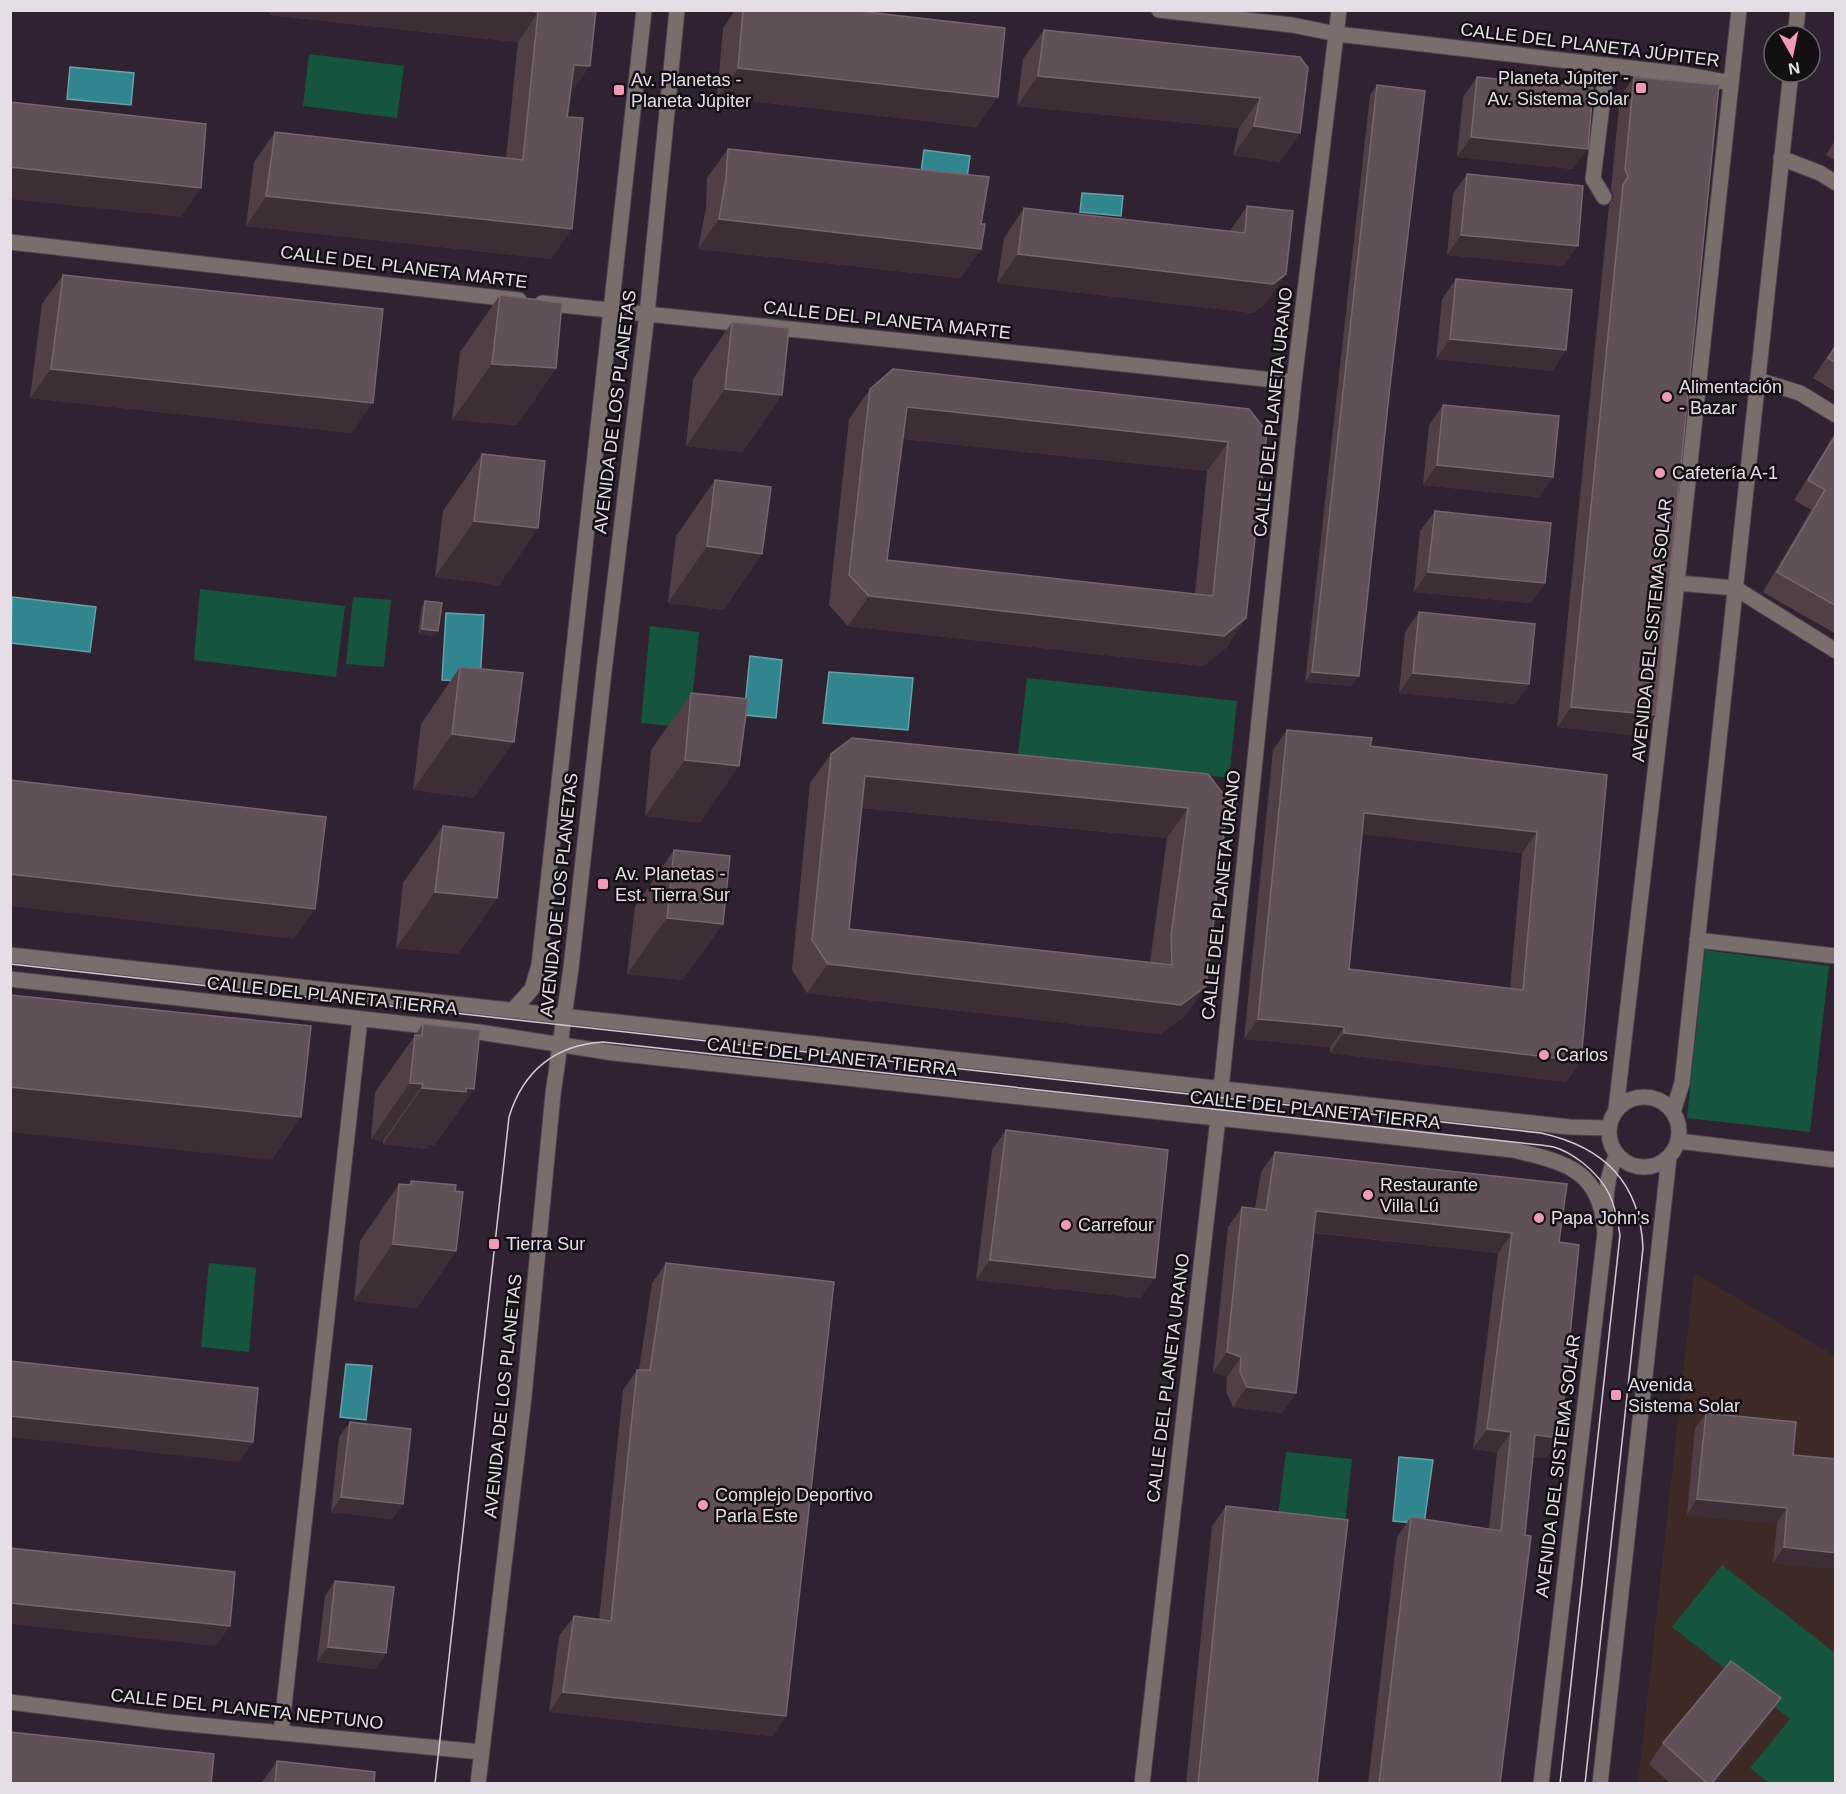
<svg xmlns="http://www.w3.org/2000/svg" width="1846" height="1794" font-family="Helvetica,sans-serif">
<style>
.education{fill:#3d2a26}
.green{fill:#15553d}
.water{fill:#31858e;stroke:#67a0a9;stroke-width:1.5}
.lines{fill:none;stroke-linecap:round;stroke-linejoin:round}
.minor-casing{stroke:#4c414e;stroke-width:17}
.minor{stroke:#786e6c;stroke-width:15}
.tram{stroke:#d2cad4;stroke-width:1.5}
.wall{fill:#503f46;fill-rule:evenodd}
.shaded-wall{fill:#3c2d36}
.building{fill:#605057;stroke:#75666e;stroke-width:1.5;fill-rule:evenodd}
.poi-dot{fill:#ef9ab8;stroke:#140f15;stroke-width:2}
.labels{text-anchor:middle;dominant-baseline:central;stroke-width:5;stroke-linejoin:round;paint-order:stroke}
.street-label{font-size:18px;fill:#e6dee7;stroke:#140f15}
.poi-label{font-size:18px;fill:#e6dee7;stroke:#140f15;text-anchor:start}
</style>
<rect width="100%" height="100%" fill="#2f2331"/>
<path class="education" d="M1694,1273L1835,1356V1783L1638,1784Z"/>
<path class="green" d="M309,54L404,66L397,118L303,106Z
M200,589L345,606L336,677L194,660Z
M353,597L391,600L384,667L346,664Z
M650,626L699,632L689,728L641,723Z
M1027,678L1237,701L1229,778L1018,754Z
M1705,950L1829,966L1810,1132L1687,1118Z
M209,1263L256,1268L249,1352L201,1347Z
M1286,1452L1352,1459L1345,1523L1278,1516Z
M1722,1565L1835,1653V1783H1769L1750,1768L1790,1719L1672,1627Z"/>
<path class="water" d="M70,67L134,73L131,105L67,99Z
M924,150L970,156L967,178L921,172Z
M1082,193L1123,196L1121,216L1080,212Z
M12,597L96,607L90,652L11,643Z
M446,613L484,615L480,682L442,680Z
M750,656L782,660L776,718L744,715Z
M829,672L913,678L908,730L823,723Z
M346,1364L372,1366L366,1420L340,1417Z
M1399,1457L1433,1460L1424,1524L1393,1521Z"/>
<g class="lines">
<g class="minor-casing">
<path id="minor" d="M1159,10L1292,25L1337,34L1682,74L1731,83
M1795,36L1798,10
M1781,158L1820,173L1836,183
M1604,197L1593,179L1607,65
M10,242L519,300
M542,303L1294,382
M1758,380L1800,393L1836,415
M1677,583L1735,588L1836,651
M1697,940L1836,956
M10,955L1569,1127L1608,1128
M10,979L479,1032L614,1053L1513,1150C1549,1159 1588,1164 1600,1205C1603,1214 1604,1224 1605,1233
M513,1010L532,989L539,965L644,10
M1609 1132a35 35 0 1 1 70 0a35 35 0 1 1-70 0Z
M1616,1109L1677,583L1739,10
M1673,1112L1682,1083L1791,72
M1678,1141L1836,1160
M10,1702L168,1722L481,1752
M281,1733L360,1019
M478,1784L524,1396L553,1094L571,968L604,671L647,314L677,10
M1142,1784L1218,1118L1294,382L1339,10
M1541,1784L1605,1233C1606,1207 1604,1179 1617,1155
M1600,1784L1669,1157"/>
</g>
<use href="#minor" class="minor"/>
<path class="tram" d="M10,964L1541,1133C1604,1147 1640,1182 1643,1248L1585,1784
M435,1784L509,1117C523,1071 555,1045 603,1042L1522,1143C1532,1144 1544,1145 1554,1147C1564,1150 1574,1156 1583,1163C1609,1184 1615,1202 1620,1235L1560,1784"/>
</g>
<path class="wall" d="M270,10H596L571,94L551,259L246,226L254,162L275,132L506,158L518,42L270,15Z
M735,10H850L977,127L717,97L723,28Z
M1044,30L1308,68L1280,162L1233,155L1239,128L1017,106L1023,59Z
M1477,77L1573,169L1457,157L1463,97Z
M1634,77L1642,736L1557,727L1609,205L1614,197L1611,189L1620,97Z
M1377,85L1390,386L1352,686L1305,682L1370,95Z
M1836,139V161L1826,155Z
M728,149L981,249L960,278L698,249L706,208L707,178Z
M1467,174L1563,266L1447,255L1453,194Z
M1247,206L1286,274L1266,303L1252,313L997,283L1004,238L1024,208L1230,231Z
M63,275L352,433L30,398L42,304Z
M1456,279L1566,350L1552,371L1436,359L1442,299Z
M500,295L556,368L517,425L452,420L460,352Z
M732,322L782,395L742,452L686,446L693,379Z
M1836,343V392L1813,378Z
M870,389L1249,409L1246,618L1226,648L1203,666L848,626L829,605L849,419ZM903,439L1207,471L1195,594L887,560Z
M1443,405L1553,477L1539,497L1423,485L1429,425Z
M1836,432V634L1763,592L1811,510L1794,500Z
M482,454L538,528L499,585L435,577L443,511Z
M715,480L762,554L723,610L668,603L676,536Z
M1435,511L1545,583L1531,603L1414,592L1420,531Z
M425,601L434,636L418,634L422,606Z
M1419,612L1529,684L1515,704L1399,693L1405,632Z
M460,667L474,798L413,790L421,724Z
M691,693L700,823L645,816L651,750Z
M1287,730L1370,746L1607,775L1581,1061L1566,1082L1330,1053V1047L1244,1039L1273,750ZM1362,834L1522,853L1510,988L1349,969Z
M831,754L1208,774L1206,986L1186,1015L1160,1034L807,993L792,970L810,783ZM862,808L1167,838L1150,962L849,929Z
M443,826L497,898L458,954L396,948L403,883Z
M674,850L683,980L627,974L635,907Z
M423,1024L474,1089L434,1145H429L427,1149L383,1144V1141L371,1139L375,1092Z
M1006,1130L1141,1298L976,1280L992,1150Z
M1275,1152L1559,1242L1560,1438L1546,1458L1533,1457L1500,1784H1368L1397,1537L1411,1517L1489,1529L1497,1452L1473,1449L1498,1253L1314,1233L1296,1393L1282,1413L1233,1407L1226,1392L1227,1377L1213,1372L1228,1227L1242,1207L1255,1208L1261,1172Z
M411,1181L455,1191L456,1251L417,1308L354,1301L360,1241L399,1184L408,1185Z
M666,1263L786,1716L772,1736L549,1712L559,1636L574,1616L599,1620L623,1390L637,1370H639L652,1283Z
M1706,1413L1793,1455L1836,1569L1773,1563L1777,1523L1687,1515L1695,1428Z
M350,1422L403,1504L392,1519L331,1512L339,1437Z
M1226,1506L1317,1784H1186L1212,1526Z
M335,1581L386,1653L376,1669L317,1662L325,1596Z
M1767,1719L1714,1784H1671L1649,1764L1663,1743Z
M277,1761L374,1784H263V1781Z"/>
<path class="shaded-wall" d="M273,10H523L538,12L518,42L270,15Z
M574,65L590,66L569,96Z
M738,68L998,97L977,127L717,97Z
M1038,76L1260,98L1239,128L1017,106Z
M1254,126L1300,133L1280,162L1233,155Z
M1471,137L1588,149L1573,169L1457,157Z
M10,167L201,188L181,217L10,199Z
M266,196L572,229L551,259L246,226Z
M719,219L981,249L960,278L698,249Z
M1461,235L1578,246L1563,266L1447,255Z
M1018,254L1286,274L1266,303L1252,313L997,283Z
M1450,339L1566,350L1552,371L1436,359Z
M492,364L556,368L517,425L452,420Z
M51,369L373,403L352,433L30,398Z
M725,389L782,395L742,452L686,446Z
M907,407L1228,442L1207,471L887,437Z
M1437,465L1553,477L1539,497L1423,485Z
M474,521L538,528L499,585L435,577Z
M707,546L762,554L723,610L668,603Z
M1428,572L1545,583L1531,603L1414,592Z
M869,596L1246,618L1226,648L1203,666L848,626Z
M422,629L438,631L434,636L418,634Z
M1312,672L1359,676L1352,686L1305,682Z
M1413,673L1529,684L1515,704L1399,693Z
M1571,707L1656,715L1642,736L1557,727Z
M452,734L514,742L474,798L413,790Z
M685,760L739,766L700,823L645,816Z
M865,776L1188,808L1167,838L844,806Z
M1364,813L1537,832L1522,853L1350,833Z
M10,874L315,909L294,939L10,906Z
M435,892L497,898L458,954L396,948Z
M667,918L723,924L683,980L627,974Z
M828,964L1206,986L1186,1015L1160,1034L807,993Z
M1258,1019L1344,1027L1330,1047L1244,1039Z
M1344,1033L1581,1061L1566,1082L1330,1053Z
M410,1083L423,1084L383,1141L371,1139Z
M10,1087L301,1117L272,1160L10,1132Z
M422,1088L474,1089L434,1145H429L427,1149L383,1144Z
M1316,1211L1512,1233L1498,1253L1302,1231Z
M393,1244L456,1251L417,1308L354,1301Z
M990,1260L1155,1278L1141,1298L976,1280Z
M1227,1352L1241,1357L1227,1377L1213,1372Z
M1247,1387L1296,1393L1282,1413L1233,1407Z
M10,1416L253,1442L239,1462L10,1437Z
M1487,1429L1511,1432L1497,1452L1473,1449Z
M1535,1435L1560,1438L1546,1458L1521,1455Z
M341,1497L403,1504L392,1519L331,1512Z
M1697,1499L1787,1508L1777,1523L1687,1515Z
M1784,1547L1836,1553V1569L1773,1563Z
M10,1603L230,1626L216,1646L10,1624Z
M328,1647L386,1653L376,1669L317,1662Z
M563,1692L786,1716L772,1736L549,1712Z
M1781,1698L1767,1719L1714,1784H1711Z"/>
<path class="building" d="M523,10H596L590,66L574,65L567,117L583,118L572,229L266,196L275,132L523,160L538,12Z
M743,10H850L1005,28L998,97L738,68Z
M1044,30L1300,57L1308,68L1300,133L1254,126L1260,98L1038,76Z
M1477,77L1593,88L1588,149L1471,137Z
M1634,77L1719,85L1656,715L1571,707L1623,185L1628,177L1625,169Z
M1377,85L1425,91L1390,386L1359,676L1312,672Z
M10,102L206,124L201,188L10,167Z
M728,149L989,177L981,224H985L981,249L719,219L726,178Z
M1467,174L1583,186L1578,246L1461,235Z
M1247,206L1293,211L1286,274L1273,284L1018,254L1024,208L1245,233Z
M63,275L383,309L373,403L51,369Z
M1456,279L1572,290L1566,350L1450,339Z
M500,295L562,303L556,368L492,364Z
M732,322L789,328L782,395L725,389Z
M1836,346V363L1828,358Z
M893,369L1249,409L1267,432L1246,618L1224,636L869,596L849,575L870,389ZM907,407L1228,442L1213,596L887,560Z
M1443,405L1559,416L1553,477L1437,465Z
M1836,434V606L1777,572L1825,490L1808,480Z
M482,454L545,461L538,528L474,521Z
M715,480L771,487L762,554L707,546Z
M1435,511L1551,523L1545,583L1428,572Z
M425,601L442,603L438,631L422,629Z
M1419,612L1535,624L1529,684L1413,673Z
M460,667L523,673L514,742L452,734Z
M691,693L748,699L739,766L685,760Z
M1287,730L1372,738L1370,746L1607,775L1581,1061L1344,1033V1027L1258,1019ZM1364,813L1537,832L1523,990L1349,969Z
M852,738L1208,774L1228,800L1206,986L1181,1005L828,964L812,940L831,754ZM865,776L1188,808L1171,936L1172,965L849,929Z
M10,780L326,817L315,909L10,874Z
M443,826L504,833L497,898L435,892Z
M674,850L730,856L723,924L667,918Z
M10,995L311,1026L301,1117L10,1087Z
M423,1024L480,1030L474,1089L466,1088V1092L422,1088L423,1084L410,1083L415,1035L422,1036Z
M1006,1130L1168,1150L1155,1278L990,1260Z
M1275,1152L1567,1184L1559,1242L1579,1245L1560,1438L1535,1435L1525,1535L1531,1536L1500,1784H1379L1411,1517L1501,1531L1511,1432L1487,1429L1512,1233L1316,1211L1296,1393L1247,1387L1240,1372L1241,1357L1227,1352L1242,1207L1266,1210Z
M411,1181L456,1185L455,1191L463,1192L456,1251L393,1244L399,1184L411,1185Z
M666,1263L834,1282L786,1716L563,1692L574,1616L611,1621L637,1370H650Z
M10,1361L258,1388L253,1442L10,1416Z
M1706,1413L1796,1422L1793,1455L1836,1459V1553L1784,1547L1787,1508L1697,1499Z
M350,1422L411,1429L403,1504L341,1497Z
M1226,1506L1348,1520L1317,1784H1198Z
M10,1548L235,1572L230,1626L10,1603Z
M335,1581L394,1587L386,1653L328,1647Z
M1731,1661L1781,1698L1711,1784H1708L1663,1743Z
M10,1732L214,1754L211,1784H10Z
M277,1761L375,1772L374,1784H275Z"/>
<g class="poi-dot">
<rect x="1635" y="82" width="12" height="12" rx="3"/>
<rect x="613" y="84" width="12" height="12" rx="3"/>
<circle cx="1667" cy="397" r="6"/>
<circle cx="1660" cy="473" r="6"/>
<rect x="597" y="878" width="12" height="12" rx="3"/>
<circle cx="1544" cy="1055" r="6"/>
<circle cx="1368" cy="1195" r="6"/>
<circle cx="1539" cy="1218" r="6"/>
<circle cx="1066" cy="1225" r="6"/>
<rect x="488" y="1238" width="12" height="12" rx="3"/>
<rect x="1610" y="1389" width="12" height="12" rx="3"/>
<circle cx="703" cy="1505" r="6"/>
</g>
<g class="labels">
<g class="street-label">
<text transform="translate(1590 45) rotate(7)">CALLE DEL PLANETA JÚPITER</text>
<text transform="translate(404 267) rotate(7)">CALLE DEL PLANETA MARTE</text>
<text transform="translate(887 320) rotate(6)">CALLE DEL PLANETA MARTE</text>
<text transform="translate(615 412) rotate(-83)">AVENIDA DE LOS PLANETAS</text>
<text transform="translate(1273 412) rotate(-84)">CALLE DEL PLANETA URANO</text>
<text transform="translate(1652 630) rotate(-84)">AVENIDA DEL SISTEMA SOLAR</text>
<text transform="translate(559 895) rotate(-84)">AVENIDA DE LOS PLANETAS</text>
<text transform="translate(1221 895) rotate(-84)">CALLE DEL PLANETA URANO</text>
<text transform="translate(332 996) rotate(6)">CALLE DEL PLANETA TIERRA</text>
<text transform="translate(832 1057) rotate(6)">CALLE DEL PLANETA TIERRA</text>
<text transform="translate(1315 1110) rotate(6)">CALLE DEL PLANETA TIERRA</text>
<text transform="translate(1168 1378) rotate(-83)">CALLE DEL PLANETA URANO</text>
<text transform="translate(503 1396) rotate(-84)">AVENIDA DE LOS PLANETAS</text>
<text transform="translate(1558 1466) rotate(-83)">AVENIDA DEL SISTEMA SOLAR</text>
<text transform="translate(247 1709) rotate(6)">CALLE DEL PLANETA NEPTUNO</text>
</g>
<g class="poi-label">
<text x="1629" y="78" text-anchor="end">Planeta Júpiter -<tspan x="1629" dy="21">Av. Sistema Solar</tspan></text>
<text x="631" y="80">Av. Planetas -<tspan x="631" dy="21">Planeta Júpiter</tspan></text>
<text x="1679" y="387">Alimentación<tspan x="1679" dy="21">- Bazar</tspan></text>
<text x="1672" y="473">Cafetería A-1</text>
<text x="615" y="874">Av. Planetas -<tspan x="615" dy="21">Est. Tierra Sur</tspan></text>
<text x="1556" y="1055">Carlos</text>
<text x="1380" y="1185">Restaurante<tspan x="1380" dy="21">Villa Lú</tspan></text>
<text x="1551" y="1218">Papa John's</text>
<text x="1078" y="1225">Carrefour</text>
<text x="506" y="1244">Tierra Sur</text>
<text x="1628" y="1385">Avenida<tspan x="1628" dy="21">Sistema Solar</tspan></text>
<text x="715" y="1495">Complejo Deportivo<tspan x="715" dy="21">Parla Este</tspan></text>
</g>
</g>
<rect width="1846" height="1794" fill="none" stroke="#e6dee7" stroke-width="24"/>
<g transform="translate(1792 54) rotate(171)"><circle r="28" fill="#140f15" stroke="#686269" stroke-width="1.5"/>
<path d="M0-4.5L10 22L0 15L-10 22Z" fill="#ef9ab8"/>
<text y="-9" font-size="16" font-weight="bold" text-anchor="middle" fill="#e6dee7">N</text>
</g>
</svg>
